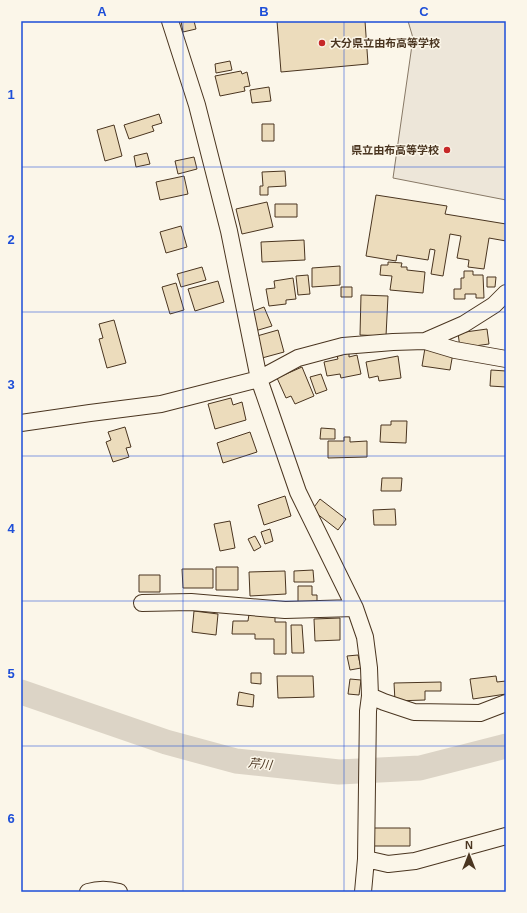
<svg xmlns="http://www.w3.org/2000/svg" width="527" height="913" font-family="Arial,'Noto Sans JP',sans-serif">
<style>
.green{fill:#ede6d9;stroke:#887966}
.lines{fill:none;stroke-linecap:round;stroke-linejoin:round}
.river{stroke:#dcd4c6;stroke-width:25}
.building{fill:#ecdcbc;stroke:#4a3520}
.minor-casing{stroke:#4a3520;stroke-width:18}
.minor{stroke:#fbf6e9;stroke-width:16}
.grid{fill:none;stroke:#1d4ed8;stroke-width:1;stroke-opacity:0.55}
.poi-dot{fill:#c62828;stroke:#fbf6e9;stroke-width:1.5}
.labels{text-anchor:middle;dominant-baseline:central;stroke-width:3;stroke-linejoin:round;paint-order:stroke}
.poi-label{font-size:11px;font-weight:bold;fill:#4a3520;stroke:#fbf6e9;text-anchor:start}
.water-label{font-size:12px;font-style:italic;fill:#4a3520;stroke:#fbf6e9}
.neatline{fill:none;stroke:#1d4ed8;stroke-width:1.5}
.grid-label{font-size:13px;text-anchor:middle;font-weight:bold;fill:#1d4ed8}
</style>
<rect width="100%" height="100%" fill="#fbf6e9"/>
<path class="green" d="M408,21H506V200L393,178L413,38Z"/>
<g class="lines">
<path class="river" d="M21,692L166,742L236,761L339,772L420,768L506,746"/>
</g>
<path class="building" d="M181,21H194L196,29L183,32Z
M277,21H365L368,64L281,72Z
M230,61L232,70L216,73L215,64Z
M241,71L242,74L247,72L250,86L244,87L245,91L220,96L215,76Z
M269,87L271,101L252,103L250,90Z
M159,114L162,123L152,126L154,131L129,139L124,125Z
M262,124H274V141H262Z
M114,125L122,156L105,161L97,130Z
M147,153L150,164L136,167L134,156Z
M194,157L197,169L178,174L175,161Z
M285,171L286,186L268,187V195H260V186H263L262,172Z
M184,176L188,194L160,200L156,182Z
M376,195L447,206L445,214L506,224V241L489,238L484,269L468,267L469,260L457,258L461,236L450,234L443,276L431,274L435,250L430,249L428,260L397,255L396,261L366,256Z
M267,202L273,227L242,234L236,209Z
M275,204H297V217H275Z
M181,226L187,247L166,253L160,232Z
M304,240L305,260L262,262L261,242Z
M388,262L402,263L401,267H407V270L425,272L423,293L390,290L392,276L380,275L381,265H388Z
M340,266V285L312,287V268Z
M202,267L206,280L181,287L177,274Z
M464,271H473V275H483L484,298H476V294H465V299H454V289H461V278H464Z
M308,275L310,294L298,295L296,276Z
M487,277H496L495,287H487Z
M293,278L296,299L286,300V304L269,306L266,289L275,288L274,281Z
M218,281L224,302L195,311L188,289Z
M176,283L184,310L170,314L162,287Z
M341,287H352V297H341Z
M361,295L388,296L386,336L360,335Z
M264,307L272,326L255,331L251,312Z
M114,320L126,363L107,368L99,339L103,338L99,324Z
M487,329L489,344L460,348L458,333Z
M278,330L284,352L262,358L257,336Z
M425,348L453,353L450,370L422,366Z
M349,353V357L357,355L361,374L341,378L340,374L327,376L324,362L338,359L337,356Z
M398,356L401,378L379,381L378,376L369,378L366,362Z
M302,367L314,396L295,404L291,396L286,398L277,378Z
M491,370L506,371V387L490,386Z
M321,374L327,390L316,394L310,377Z
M231,398L233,405L242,402L246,420L215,429L208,404Z
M391,421H407L406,443L380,442L381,425H391Z
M125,427L131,447L126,448L129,457L113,462L106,442L111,440L108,432Z
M321,428L335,429V439H320Z
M250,432L257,452L223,463L217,443Z
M344,437H350V442L367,441V457L328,458V441H344Z
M382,478H402L401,491H381Z
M285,496L291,516L264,525L258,505Z
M320,499L346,519L338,530L312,510Z
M395,509L396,525H374L373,510Z
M230,521L235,548L220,551L214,524Z
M270,529L273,541L265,544L261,532Z
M255,536L261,547L254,551L248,539Z
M216,567H238V590H216Z
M182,569H213V588H183Z
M313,570L314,582H294V571Z
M285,571L286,594L250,596L249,572Z
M139,575H160V592H139Z
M298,586H312V595H317V606H298Z
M194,611L218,614L216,635L192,632Z
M249,614L275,615V622H286V654H274V639H255V634H232L233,621H248Z
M340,618V640L315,641L314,619Z
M291,625H302L304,653H292Z
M358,655L361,668L350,670L347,656Z
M251,673H261V684L251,683Z
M277,676H313L314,697L278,698Z
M496,676L497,682L506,681V694L473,699L470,679Z
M350,679L361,680L359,695L348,694Z
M441,682V691H425V700L395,701L394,683Z
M239,692L254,695L253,707L237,705Z
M374,828H410V846H374Z"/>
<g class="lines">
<g class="minor-casing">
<path id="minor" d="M170,21L197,105L229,231L259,379L298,492L355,608L365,637L369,668L370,696L368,711L366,859L363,892
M425,341L464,324L494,305L506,293
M21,423L90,413L161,404L259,379L298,358L343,346L393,342L425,341L455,350L506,359
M142,603L191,602L285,610L355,608
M370,696L384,702L414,712L480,713L506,703
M366,859L388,864L415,861L506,836
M88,892C98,889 108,889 119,892"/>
</g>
<use href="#minor" class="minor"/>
</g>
<path class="grid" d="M183,21V892M344,21V892M21,167H506M21,312H506M21,456H506M21,601H506M21,746H506"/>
<g class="poi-dot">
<circle cx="322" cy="43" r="4"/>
<circle cx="447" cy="150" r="4"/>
</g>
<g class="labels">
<g class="poi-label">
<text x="330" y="43">大分県立由布高等学校</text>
<text x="439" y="150" text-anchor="end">県立由布高等学校</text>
</g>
<g class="water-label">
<text transform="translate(260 764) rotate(6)">芹川</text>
</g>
</g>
<rect width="527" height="913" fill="none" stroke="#fbf6e9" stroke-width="44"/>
<g transform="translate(469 855)" stroke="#fbf6e9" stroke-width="3" paint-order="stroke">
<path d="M0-3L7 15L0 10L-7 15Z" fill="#4a3520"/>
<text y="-6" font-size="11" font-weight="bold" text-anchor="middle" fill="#4a3520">N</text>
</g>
<rect x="22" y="22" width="483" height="869" class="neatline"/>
<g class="grid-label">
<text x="102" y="16">A</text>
<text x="264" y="16">B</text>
<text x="424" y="16">C</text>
<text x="11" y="99">1</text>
<text x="11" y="244">2</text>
<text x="11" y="389">3</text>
<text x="11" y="533">4</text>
<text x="11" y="678">5</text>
<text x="11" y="823">6</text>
</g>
</svg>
